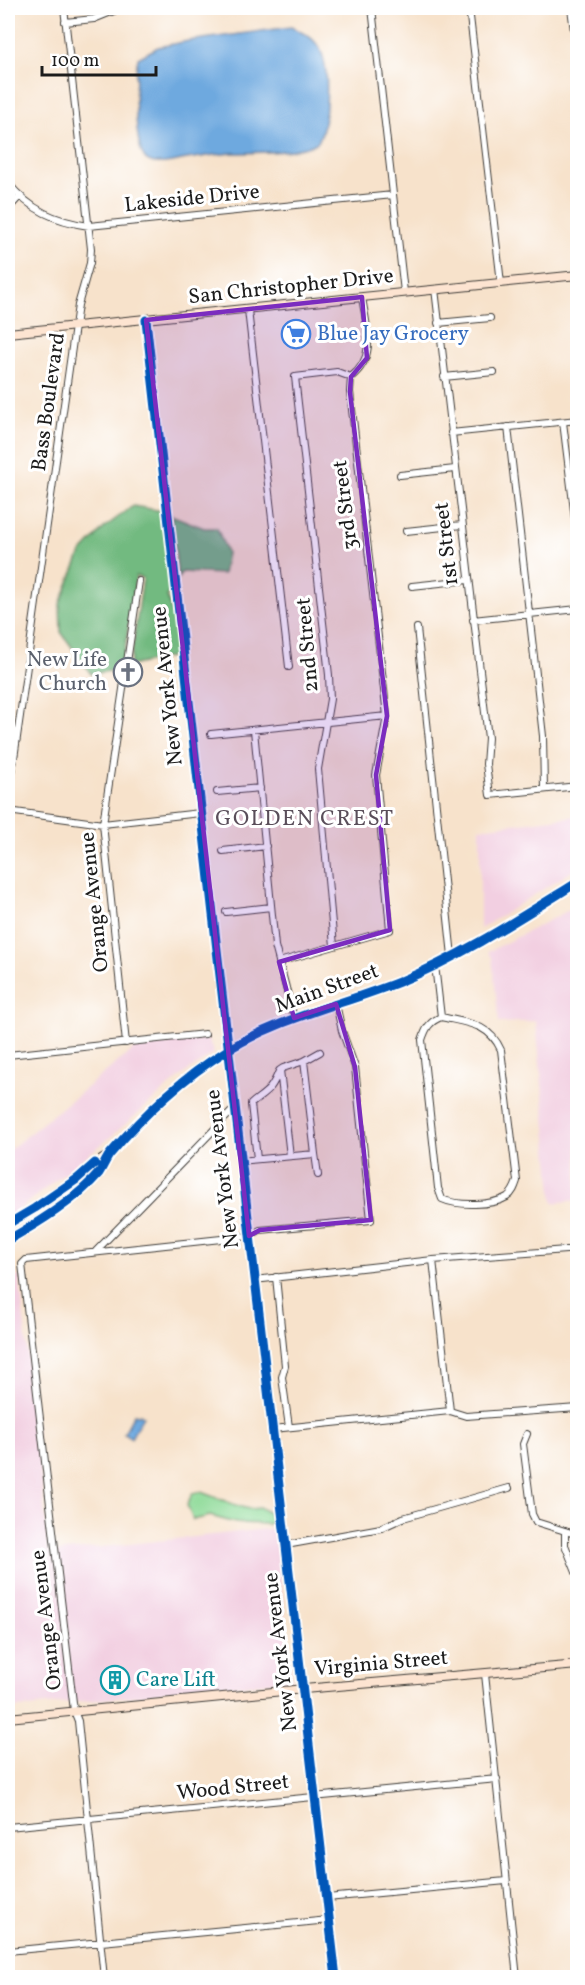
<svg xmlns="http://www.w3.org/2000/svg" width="585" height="1985" font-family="Vollkorn,serif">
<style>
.built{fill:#f2cfe1}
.green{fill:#8eda98;stroke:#557b5a;stroke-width:1.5}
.forest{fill:#72ba80;stroke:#476b4e;stroke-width:1.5}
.water{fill:#6ea9df;stroke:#45627e;stroke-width:1.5}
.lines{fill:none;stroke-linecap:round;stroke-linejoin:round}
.street-casing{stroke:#3d3a36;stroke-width:8}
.secondary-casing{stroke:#3d3a36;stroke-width:10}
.street{stroke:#fff;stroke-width:6}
.secondary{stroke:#fde4d1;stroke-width:8}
.cycleway-casing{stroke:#fff;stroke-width:13}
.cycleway{stroke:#0057b8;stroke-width:9}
.marked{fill:#7b2cbf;fill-opacity:0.2;stroke:#7b2cbf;stroke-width:4.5;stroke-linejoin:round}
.labels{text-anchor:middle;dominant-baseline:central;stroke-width:6;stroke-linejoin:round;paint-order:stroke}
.street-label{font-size:21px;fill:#1c1c1c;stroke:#fff}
.shop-label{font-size:21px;fill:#366cbe;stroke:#fff;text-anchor:start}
.worship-label{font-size:21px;fill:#5b616d;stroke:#fff;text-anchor:end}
.culture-label{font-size:21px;fill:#0d838f;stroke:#fff;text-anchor:start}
.neighbourhood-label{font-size:22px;letter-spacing:1.5px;fill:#5a4e5a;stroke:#fff}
</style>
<rect width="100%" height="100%" fill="#fff"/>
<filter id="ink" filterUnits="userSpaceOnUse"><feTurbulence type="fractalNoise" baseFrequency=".0167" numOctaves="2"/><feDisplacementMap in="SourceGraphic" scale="12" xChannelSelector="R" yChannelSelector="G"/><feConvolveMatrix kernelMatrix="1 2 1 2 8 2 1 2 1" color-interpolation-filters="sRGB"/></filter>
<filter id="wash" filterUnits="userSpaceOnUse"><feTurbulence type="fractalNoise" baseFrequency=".008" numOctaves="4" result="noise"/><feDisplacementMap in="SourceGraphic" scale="24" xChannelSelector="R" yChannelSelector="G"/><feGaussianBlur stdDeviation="1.35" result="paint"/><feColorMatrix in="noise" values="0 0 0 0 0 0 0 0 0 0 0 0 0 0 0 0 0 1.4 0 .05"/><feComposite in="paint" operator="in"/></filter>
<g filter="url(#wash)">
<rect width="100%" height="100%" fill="#f7e2cb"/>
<path class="built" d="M577,816V868L480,929V828Z
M577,906V1200L553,1203L536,1021L499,1023L492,958L488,952Z
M207,1038L214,1053L185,1073L107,1140L8,1218V1151L138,1046Z
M19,1274L49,1553L275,1528L292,1680L8,1709V1288Z"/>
<path class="green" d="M201,1492L241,1507L249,1509L261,1508L269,1513L273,1520L269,1524L236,1523L210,1516L193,1520L187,1505L192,1494Z"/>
<path class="forest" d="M133,506L163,511L171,588L167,596L175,623L179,655L130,666L143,578L136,576L122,669L91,674L61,632L60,604L81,553L105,527Z
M171,515L204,528H217L227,553L223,574L182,572L178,578Z"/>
<path class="water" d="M291,27C301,32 312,36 318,46C331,64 328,123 318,142C299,154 256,152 233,153C217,154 203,157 187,159C176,161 158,167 147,160C133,151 134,74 138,58L158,47L188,41Z
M134,1414L139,1415L140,1414L143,1416L131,1438L124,1433Z"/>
</g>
<g filter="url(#ink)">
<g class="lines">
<g class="street-casing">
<path id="street" d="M372,8L404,292
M469,8L501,283
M571,8L578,62
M65,22L94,19L121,8
M8,183C30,210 55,221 89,226L393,195
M8,209L19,197
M435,289L488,738L486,764L490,795L578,786
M248,310L289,667
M438,323L490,318
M444,377L494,372
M563,422L578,543
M508,427L543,736L544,789
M451,433L578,420
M400,475L455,469
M406,531L462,525
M412,586L468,580
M473,620L578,609
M417,628L452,956
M254,730L275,946L294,1018
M211,734L387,716
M217,792L260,788
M8,801L78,305L90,263L91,249L64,8
M8,811L103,824L200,813
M223,851L266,846
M226,912L271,907
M334,946L318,769L330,699L329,675L295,377L337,372L351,377
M279,962L390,930L376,775L387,716L350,392L351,377C378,356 366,326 362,297
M435,965L441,1017
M441,1017C467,1023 489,1023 501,1050L517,1181C515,1187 513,1193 507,1197C492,1206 457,1206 442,1199L438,1188L422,1040C426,1028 429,1022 441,1017Z
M126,1043L103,824L139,581
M8,1055L205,1034
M304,1061L320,1052
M315,1154L318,1175
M257,1159L251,1104C267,1091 271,1091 279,1071
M240,1161L315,1154L304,1061L283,1068L280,1070L290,1156
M96,1251L234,1109
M433,1260L450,1411
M276,1277L285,1366L282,1377L289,1427
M254,1280L433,1260L566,1250H575L578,1269
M273,1429L450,1411L466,1416L578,1408
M527,1434L523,1444L532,1514L536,1522L578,1535
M565,1531V1545L578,1577
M286,1545L381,1528L403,1518L509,1488
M485,1674L517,1978
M8,1827L497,1779
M327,1898L506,1881
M8,1951L329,1920
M104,1978L78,1721L74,1711L22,1264L26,1260L249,1236L260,1230L371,1220L355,1067L342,1031L336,1004"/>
</g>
<g class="secondary-casing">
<path id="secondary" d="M146,320C207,873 272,1425 336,1978
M8,333L578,275
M8,1224C31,1212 53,1197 74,1181C86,1172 95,1163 108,1156
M8,1240C38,1223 76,1200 99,1173C103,1167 106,1159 110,1154C144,1114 181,1079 226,1051C279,1018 341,1005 399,982C462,956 520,918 578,882
M8,1718L304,1689L578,1665"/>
</g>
<use href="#street" class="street"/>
<use href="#secondary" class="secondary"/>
<g class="cycleway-casing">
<path id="cycleway" d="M146,320C207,873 272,1425 336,1978
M8,1224L35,1208L77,1179L95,1163
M8,1240C38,1223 76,1200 99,1173C103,1167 106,1159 110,1154C144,1114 181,1079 226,1051C279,1018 341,1005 399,982C462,956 520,918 578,882"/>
</g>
<use href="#cycleway" class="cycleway"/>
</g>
</g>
<path class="marked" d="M362,297L367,358L351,377L350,392L387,716L376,775L390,930L279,962L294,1018L336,1004L355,1067L371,1220L260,1230L249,1236L146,320Z"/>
<defs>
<g id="supermarket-ring" transform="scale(1.5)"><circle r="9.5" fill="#fff" stroke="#3f7fe0" stroke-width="1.5"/><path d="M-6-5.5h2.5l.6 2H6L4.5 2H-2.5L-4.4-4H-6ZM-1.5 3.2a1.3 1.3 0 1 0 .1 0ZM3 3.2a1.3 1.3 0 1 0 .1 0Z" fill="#3f7fe0"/></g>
<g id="church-ring" transform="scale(1.5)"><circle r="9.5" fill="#fff" stroke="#6b7280" stroke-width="1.5"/><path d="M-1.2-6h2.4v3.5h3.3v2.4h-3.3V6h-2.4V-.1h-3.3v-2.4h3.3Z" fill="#6b7280"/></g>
<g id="building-ring" transform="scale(1.5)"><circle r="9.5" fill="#fff" stroke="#0f9aa8" stroke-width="1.5"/><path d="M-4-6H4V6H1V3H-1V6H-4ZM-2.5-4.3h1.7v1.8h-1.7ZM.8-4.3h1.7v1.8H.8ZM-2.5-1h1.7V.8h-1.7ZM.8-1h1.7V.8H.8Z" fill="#0f9aa8"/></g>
</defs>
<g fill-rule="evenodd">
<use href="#supermarket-ring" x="296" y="334"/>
<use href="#church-ring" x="128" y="672"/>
<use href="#building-ring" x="115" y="1680"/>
</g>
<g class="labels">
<g class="street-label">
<text transform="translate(192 199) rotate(-6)">Lakeside Drive</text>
<text transform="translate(291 287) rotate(-6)">San Christopher Drive</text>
<text transform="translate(49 402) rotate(-82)">Bass Boulevard</text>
<text transform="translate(346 505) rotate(-97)">3rd Street</text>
<text transform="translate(447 544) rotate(-97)">1st Street</text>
<text transform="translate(308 645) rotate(-95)">2nd Street</text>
<text transform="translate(168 686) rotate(-96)">New York Avenue</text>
<text transform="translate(95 902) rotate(-96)">Orange Avenue</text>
<text transform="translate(327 989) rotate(-20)">Main Street</text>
<text transform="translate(223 1169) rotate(-97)">New York Avenue</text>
<text transform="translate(47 1620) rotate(-97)">Orange Avenue</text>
<text transform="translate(281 1652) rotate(-97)">New York Avenue</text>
<text transform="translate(381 1664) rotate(-5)">Virginia Street</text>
<text transform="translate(233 1788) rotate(-6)">Wood Street</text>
</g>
<g class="shop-label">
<text x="317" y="334">Blue Jay Grocery</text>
</g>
<g class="worship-label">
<text x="107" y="660">New Life<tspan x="107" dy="24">Church</tspan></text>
</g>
<g class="culture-label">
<text x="136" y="1680">Care Lift</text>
</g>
<g class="neighbourhood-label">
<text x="305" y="819">GOLDEN CREST</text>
</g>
</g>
<rect width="585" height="1985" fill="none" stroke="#fff" stroke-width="30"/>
<path d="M42 66v9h114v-9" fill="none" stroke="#1c1c1c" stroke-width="3"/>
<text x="51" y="66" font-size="18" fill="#1c1c1c" stroke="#ffffff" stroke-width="4.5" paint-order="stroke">100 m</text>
</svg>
